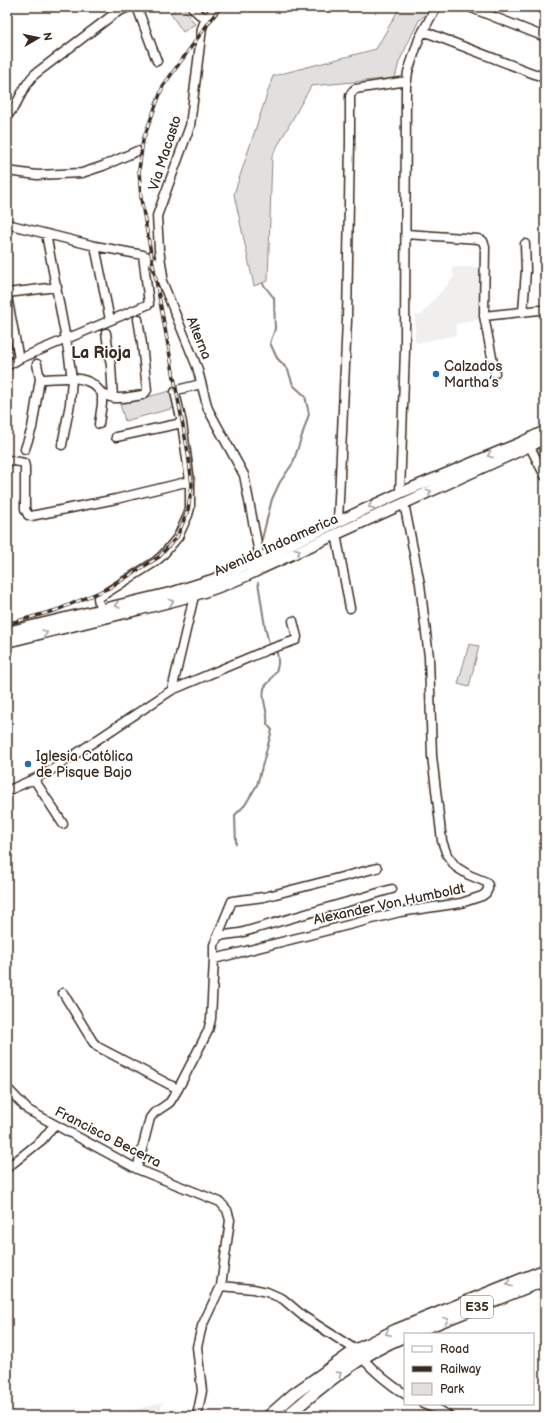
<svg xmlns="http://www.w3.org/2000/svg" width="552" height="1423" font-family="'Balsamiq Sans',sans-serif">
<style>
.built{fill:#f1efee}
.green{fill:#e2e0de;stroke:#8e857e}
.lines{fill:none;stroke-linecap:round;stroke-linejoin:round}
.stream{stroke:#887e77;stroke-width:2}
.minor-casing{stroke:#3b2a1e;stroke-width:11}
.major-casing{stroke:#3b2a1e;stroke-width:13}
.highway-casing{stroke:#3b2a1e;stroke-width:14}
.minor{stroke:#fff;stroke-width:8}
.major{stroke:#fff;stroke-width:10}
.highway{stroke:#fff;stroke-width:11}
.rail-casing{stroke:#3b2a1e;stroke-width:3.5}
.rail{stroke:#fff;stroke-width:2;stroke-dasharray:6;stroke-linecap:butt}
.oneway{stroke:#a79f9a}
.poi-dot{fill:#1f6fb2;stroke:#fff;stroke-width:1.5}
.labels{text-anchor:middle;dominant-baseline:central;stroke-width:3.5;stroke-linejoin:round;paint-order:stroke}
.shield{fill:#fff;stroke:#766a62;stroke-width:1}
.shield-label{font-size:13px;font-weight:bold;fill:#3b2a1e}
.street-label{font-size:14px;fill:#3b2a1e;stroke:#fff}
.poi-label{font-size:14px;fill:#3b2a1e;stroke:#fff;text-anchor:start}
.quarter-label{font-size:16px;font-weight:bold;fill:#3b2a1e;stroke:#fff}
</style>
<rect width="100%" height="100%" fill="#fff"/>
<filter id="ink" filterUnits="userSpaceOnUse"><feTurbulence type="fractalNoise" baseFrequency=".025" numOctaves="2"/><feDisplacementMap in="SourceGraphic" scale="8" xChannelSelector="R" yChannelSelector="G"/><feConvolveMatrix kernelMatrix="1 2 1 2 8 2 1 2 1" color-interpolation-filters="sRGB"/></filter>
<g filter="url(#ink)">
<path class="built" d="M452,267H480L481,319L456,324V335L417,343L415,341V315H421L454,277Z
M163,1402L158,1416H113Z"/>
<path class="green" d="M179,7H183L195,24L183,32L170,13Z
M400,7H436L419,20L399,62L395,78L311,86L272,156L268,281L254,286L234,194L273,76L376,49Z
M174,390L178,407L125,421L120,404Z
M469,644L479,646L469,687L458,684Z"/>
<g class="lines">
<path class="stream" d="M262,539L272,499L280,482L293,463L309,414L305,396L293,385L288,370L277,358L270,343L275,329L274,298L263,284
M258,583C262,603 263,623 269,643
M236,844L235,815L245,805L257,785L272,730L267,724C269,712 261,701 264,689C264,687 267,684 269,682C277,671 280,666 277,653"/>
<g class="minor-casing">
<path id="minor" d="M137,7L157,61
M192,7C197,13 201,18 209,16
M469,7L545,37
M423,31L545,78
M7,116C20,103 22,86 35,74L114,14L128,7
M7,171L37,175L82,173L103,166L137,151
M7,224L95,246L143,255L148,257L155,264L197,367L208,409L244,475L261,564
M46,234L68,350L72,379L70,404L62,445
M406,234L478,239L483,241L485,247L484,316L539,310L543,311L545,314
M95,246L110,320
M163,276L159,249L157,216L190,126L202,28L204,23L216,7
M7,293L57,287
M7,296L19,359
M523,312L526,270L525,244
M484,316L495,373
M106,333L111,366L113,398
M7,366L19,359L149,304L143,255
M40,379C55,379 75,375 89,382C95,384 98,390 103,394C115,401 129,397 142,395L145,393L147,390L142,344L138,319
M99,424L102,404V393
M116,437L182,423
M527,441L545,476
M25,449L32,428L40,379L37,364
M7,459C12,463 18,460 24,463L25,467V509L28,515L31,516L116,499L190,481
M400,493L405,350L406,87L408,72L419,39L436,7
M338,522L347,320L350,142V96L352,92L355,89L407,81
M336,534L350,608
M100,609L98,598L155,562L162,556L178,537L188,515L190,508V481L182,423L175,392L177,390L201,384
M172,690L194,596L193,591
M34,779L63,824
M7,791L34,779L53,769L172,690L267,650L296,640L297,637L293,621
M377,868L264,897L232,901L214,945V959L400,912L461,903L482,896L486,893L488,889V885L486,882L469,875L456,867L447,855L442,841L432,756L429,657L420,584L404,503
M217,936L240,933L392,889
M63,993L93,1042L98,1047L178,1089
M7,1088L28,1110L137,1169L220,1202L227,1210L230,1220L221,1286L202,1326L197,1347L202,1391L197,1416
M7,1168L42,1140L54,1125
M137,1169L150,1118L154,1113L166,1105L170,1102L178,1089L208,1031L211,1019L214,959
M221,1286L253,1289L267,1292L283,1299L303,1316L356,1350
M362,1358C375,1372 389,1384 405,1394
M423,1404L439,1410L449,1416"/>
</g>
<g class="major-casing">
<path id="major" d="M7,632L174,592L215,579L400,493L520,443L545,431
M7,642C48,632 88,622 129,612C175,601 221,590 262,568L545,439"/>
</g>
<g class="highway-casing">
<path id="highway" d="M410,1334L545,1280
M269,1416L294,1394L356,1350L396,1330L545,1270
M287,1416C323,1385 361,1354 405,1336"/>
</g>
<use href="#minor" class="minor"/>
<use href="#major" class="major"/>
<use href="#highway" class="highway"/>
<g class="rail-casing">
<path id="rail" d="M7,624L57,610L109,588L159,557L177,537L188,510L192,485L188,453L141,199L139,170L143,140L163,86L220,7"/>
</g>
<use href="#rail" class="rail"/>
</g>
<defs><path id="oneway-chevron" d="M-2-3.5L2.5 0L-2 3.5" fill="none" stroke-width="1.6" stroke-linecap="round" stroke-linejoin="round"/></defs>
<g class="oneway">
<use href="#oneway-chevron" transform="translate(490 455) rotate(158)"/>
<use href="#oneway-chevron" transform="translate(429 492) rotate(-24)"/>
<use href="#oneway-chevron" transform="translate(371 506) rotate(155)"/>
<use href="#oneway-chevron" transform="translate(298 551) rotate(-25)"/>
<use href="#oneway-chevron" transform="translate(171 602) rotate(-15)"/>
<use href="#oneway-chevron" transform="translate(117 605) rotate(167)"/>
<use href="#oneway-chevron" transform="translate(45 633) rotate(-14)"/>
<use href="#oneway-chevron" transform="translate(509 1284) rotate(158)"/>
<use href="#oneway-chevron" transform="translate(446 1320) rotate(-22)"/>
<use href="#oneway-chevron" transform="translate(388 1333) rotate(153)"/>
<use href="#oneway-chevron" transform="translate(339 1374) rotate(-36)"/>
</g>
</g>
<g class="poi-dot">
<circle cx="436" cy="374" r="4"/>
<circle cx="28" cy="764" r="4"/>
</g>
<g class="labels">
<rect class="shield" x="461" y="1296" width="32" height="22" rx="3"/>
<g class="shield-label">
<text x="477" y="1307">E35</text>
</g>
<g class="street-label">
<text transform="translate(165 153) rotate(-72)">Via Macasto</text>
<text transform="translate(199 338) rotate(68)">Alterna</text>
<text transform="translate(276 545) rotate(-24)">Avenida Indoamerica</text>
<text transform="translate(389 904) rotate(-12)">Alexander Von Humboldt</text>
<text transform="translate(108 1137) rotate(27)">Francisco Becerra</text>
</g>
<g class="poi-label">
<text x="444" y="366">Calzados<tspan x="444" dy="16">Martha’s</tspan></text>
<text x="36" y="756">Iglesia Católica<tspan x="36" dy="16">de Pisque Bajo</tspan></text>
</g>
<g class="quarter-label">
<text x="101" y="353">La Rioja</text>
</g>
</g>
<rect width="552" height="1423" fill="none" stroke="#fff" stroke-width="24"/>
<rect x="12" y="12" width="528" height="1399" fill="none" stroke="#3b2a1e" stroke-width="1.5" filter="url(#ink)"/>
<rect x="404" y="1333" width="130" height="72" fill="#ffffff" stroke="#b1aaa5"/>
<rect x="412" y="1346" width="20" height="6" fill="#ffffff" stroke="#b1aaa5"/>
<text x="440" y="1353" font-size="12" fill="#3b2a1e">Road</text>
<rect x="412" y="1366" width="20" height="6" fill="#3b2a1e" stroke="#b1aaa5"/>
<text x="440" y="1373" font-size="12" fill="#3b2a1e">Railway</text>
<rect x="412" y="1383" width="20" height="12" fill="#e2e0de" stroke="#b1aaa5"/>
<text x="440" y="1393" font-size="12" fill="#3b2a1e">Park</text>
<g transform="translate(38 38) rotate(81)" stroke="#ffffff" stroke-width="3" paint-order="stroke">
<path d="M0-3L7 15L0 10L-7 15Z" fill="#3b2a1e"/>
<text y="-6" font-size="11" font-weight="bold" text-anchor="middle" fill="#3b2a1e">N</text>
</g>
</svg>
